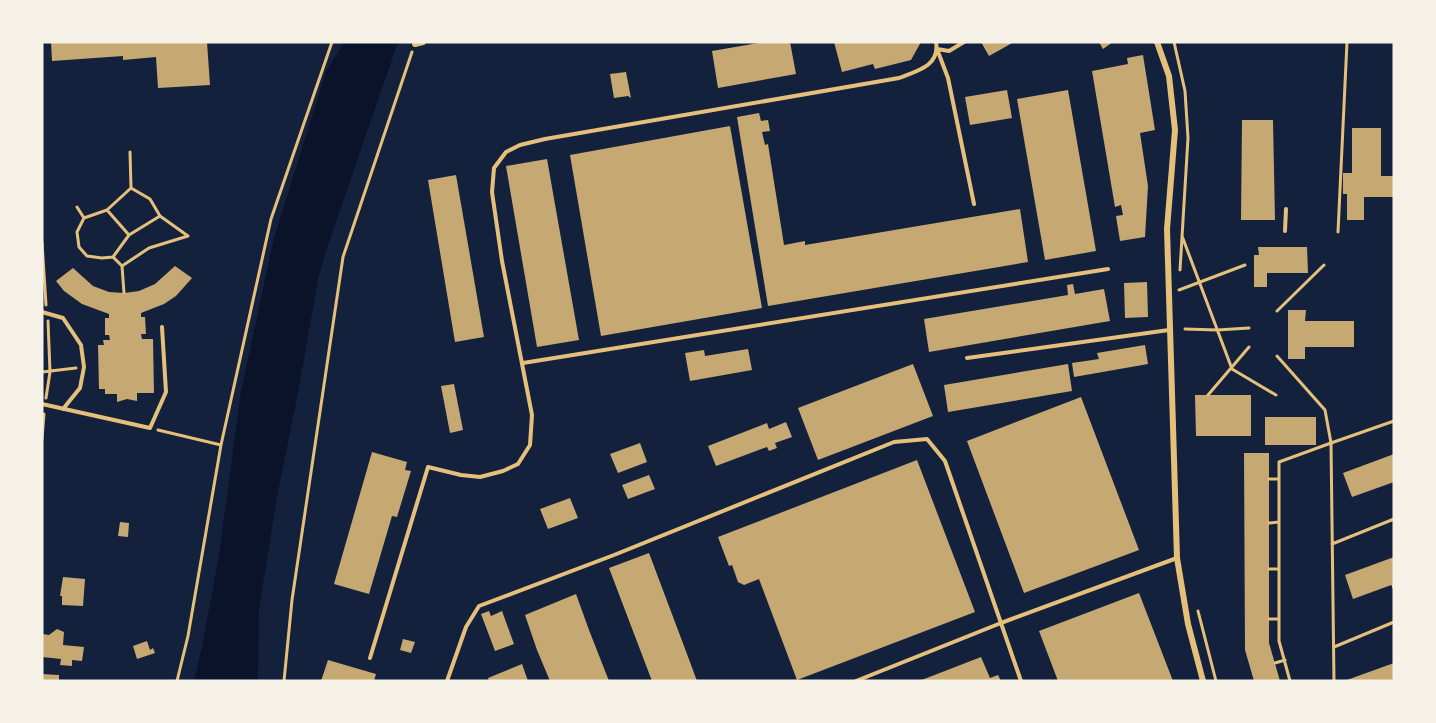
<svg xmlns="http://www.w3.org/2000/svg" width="1436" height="723" font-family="'DM Sans',sans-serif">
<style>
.water{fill:#0b132b}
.building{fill:#c6a872}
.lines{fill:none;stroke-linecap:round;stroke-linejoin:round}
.path{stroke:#e5c07b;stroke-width:3}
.service{stroke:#e5c07b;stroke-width:4}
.minor{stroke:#e5c07b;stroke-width:6}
</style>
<rect width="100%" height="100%" fill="#14213d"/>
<path class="water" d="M344,42H398L328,245L318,279L299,388L277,497L259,609L258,681H194L202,647L219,555L241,391L274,238L326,72Z"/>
<path class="building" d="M51,42H207L210,85L158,88L156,57L123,60V56L52,61Z
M764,42H790L796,74L718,88L712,51Z
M834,42H921L911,60L875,69L873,64L842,72Z
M981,42H1014L989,56Z
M1099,42H1113L1103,49Z
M1143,55L1155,130L1140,133L1148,186L1145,237L1120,241L1116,216L1123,215L1121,205L1115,207L1092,71L1128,64L1127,58Z
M626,72L631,98L628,96L614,98L610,74Z
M1007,90L1012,118L970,125L965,97Z
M1068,90L1096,251L1045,260L1017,99Z
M759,113L761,121L768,120L770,131L762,132L765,145L768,144L784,245L805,241V245L1020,209L1028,262L768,306L737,117Z
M1242,120H1273L1275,220H1241Z
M730,126L762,308L601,336L570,155Z
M1352,128H1381V176H1394V197H1364V220H1347V194H1343V173H1352Z
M547,159L579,340L537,347L506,166Z
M456,175L484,337L455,342L428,180Z
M1258,247H1307L1308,273H1267V287H1254V255H1259Z
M175,266L192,278L176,296L164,304L141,313V317H145L146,334H141L142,339H153L154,393H137V401L127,399L117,402V394H105V389H99L98,345H104L103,340H110L109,335H105V318H109V314L82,304L64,291L56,281L73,268L93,286L109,292L124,293L139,291L155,284Z
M1147,282L1148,317L1125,318L1124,283Z
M1073,284L1075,294L1104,289L1110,321L929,352L924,319L1068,295L1067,285Z
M1288,310H1306L1305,321H1354V347H1305V359H1288Z
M1145,345L1148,364L1074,377L1072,363L1099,359L1097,353Z
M748,349L752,370L690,381L685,353L704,350L705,356Z
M913,364L933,416L818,460L798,408Z
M1068,364L1072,391L948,412L944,385Z
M454,384L463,430L450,433L441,386Z
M1195,395H1251V436H1196Z
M1081,397L1139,550L1024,593L967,441Z
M1265,417H1316V445H1265Z
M786,422L792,437L775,443L777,448L769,451L767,447L716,466L708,446L767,423L769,429Z
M640,443L647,462L618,473L610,454Z
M372,452L407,462L405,470L411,471L397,517L392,516L369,594L334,584Z
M1244,453H1269V643L1280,681H1254L1245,650Z
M1394,454V482L1352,497L1343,473Z
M917,460L975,612L797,680L759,579L744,585L738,582L732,565L729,566L718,537Z
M649,475L655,489L628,499L622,485Z
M570,498L578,518L548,529L540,509Z
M120,522L129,523L128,537L118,536Z
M649,553L690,662L697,681H652L609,568Z
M1394,557V584L1353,599L1345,575Z
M63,577L85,579L83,606L62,605V596H60Z
M1139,593L1173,681H1058L1039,631Z
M576,594L589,630L609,681H550L537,650L525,615Z
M489,611L491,616L502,611L514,644L495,651L481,614Z
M57,629L64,632L63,645L84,647L82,661L72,660V666L60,665L61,659L42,657L43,634L49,635Z
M403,639L415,642L411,653L400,650Z
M147,641L150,650L153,648L155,653L137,659L133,646Z
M981,657L990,678L998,675L1001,681H919Z
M328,660L376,674L374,681H321Z
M1394,663V681H1344Z
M522,664L528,681H489L488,678Z
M42,674L59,675V681H42Z"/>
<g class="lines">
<path class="path" d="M1174,42L1185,91L1188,138L1180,270
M77,207L84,218L107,210L131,188
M107,210L129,235
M84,218L77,232L79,247L87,256L102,258L113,257L122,266
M1338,232L1347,42
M1182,236L1232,369L1276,395
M42,242L46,305
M113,257L129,235L160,216
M1179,290L1245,265
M124,293L122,266L149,248L188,236L160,216L150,199L131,188L130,152
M1277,311L1324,265
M1185,329L1217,330L1249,328
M1277,356L1325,410L1331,443L1279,462V641L1290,681
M42,372L76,368
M1208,395L1249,347
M46,398L50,372L48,321
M158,430L221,445
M42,439L44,414
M1269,479H1279
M1269,523L1279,522
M1332,544L1394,519
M1269,569H1279
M1393,585L1394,588
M1198,611L1216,681
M1269,619H1279
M1334,647L1394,622
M1275,663L1285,660
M177,681L188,636L221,445L271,219L332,42
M284,681L292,600L343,257L412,52
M1334,681L1331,443L1394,421"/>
<path class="service" d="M964,42L949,51L937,49L948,78L974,204
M1285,231L1286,209
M42,312L63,318L81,345L84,367L80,388L63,409
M967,358L1169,330
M523,363L1108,269
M42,404L150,428L166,392L162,327
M370,658L428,467L461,475L480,477L503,471L518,464L530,445L532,415L502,261L492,192L494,168L506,152L520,145L545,139L899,78C917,71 940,66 936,42
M447,681L466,627L479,606L614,555L894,442L927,439L945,461L1021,681
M856,681L1001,623L1177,558"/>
<path class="minor" d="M1157,42L1169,76L1175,130L1167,229L1177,558L1188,624L1203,681
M415,44L423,42"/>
</g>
<rect width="1436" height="723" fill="none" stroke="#f6f1e7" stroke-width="87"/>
</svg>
